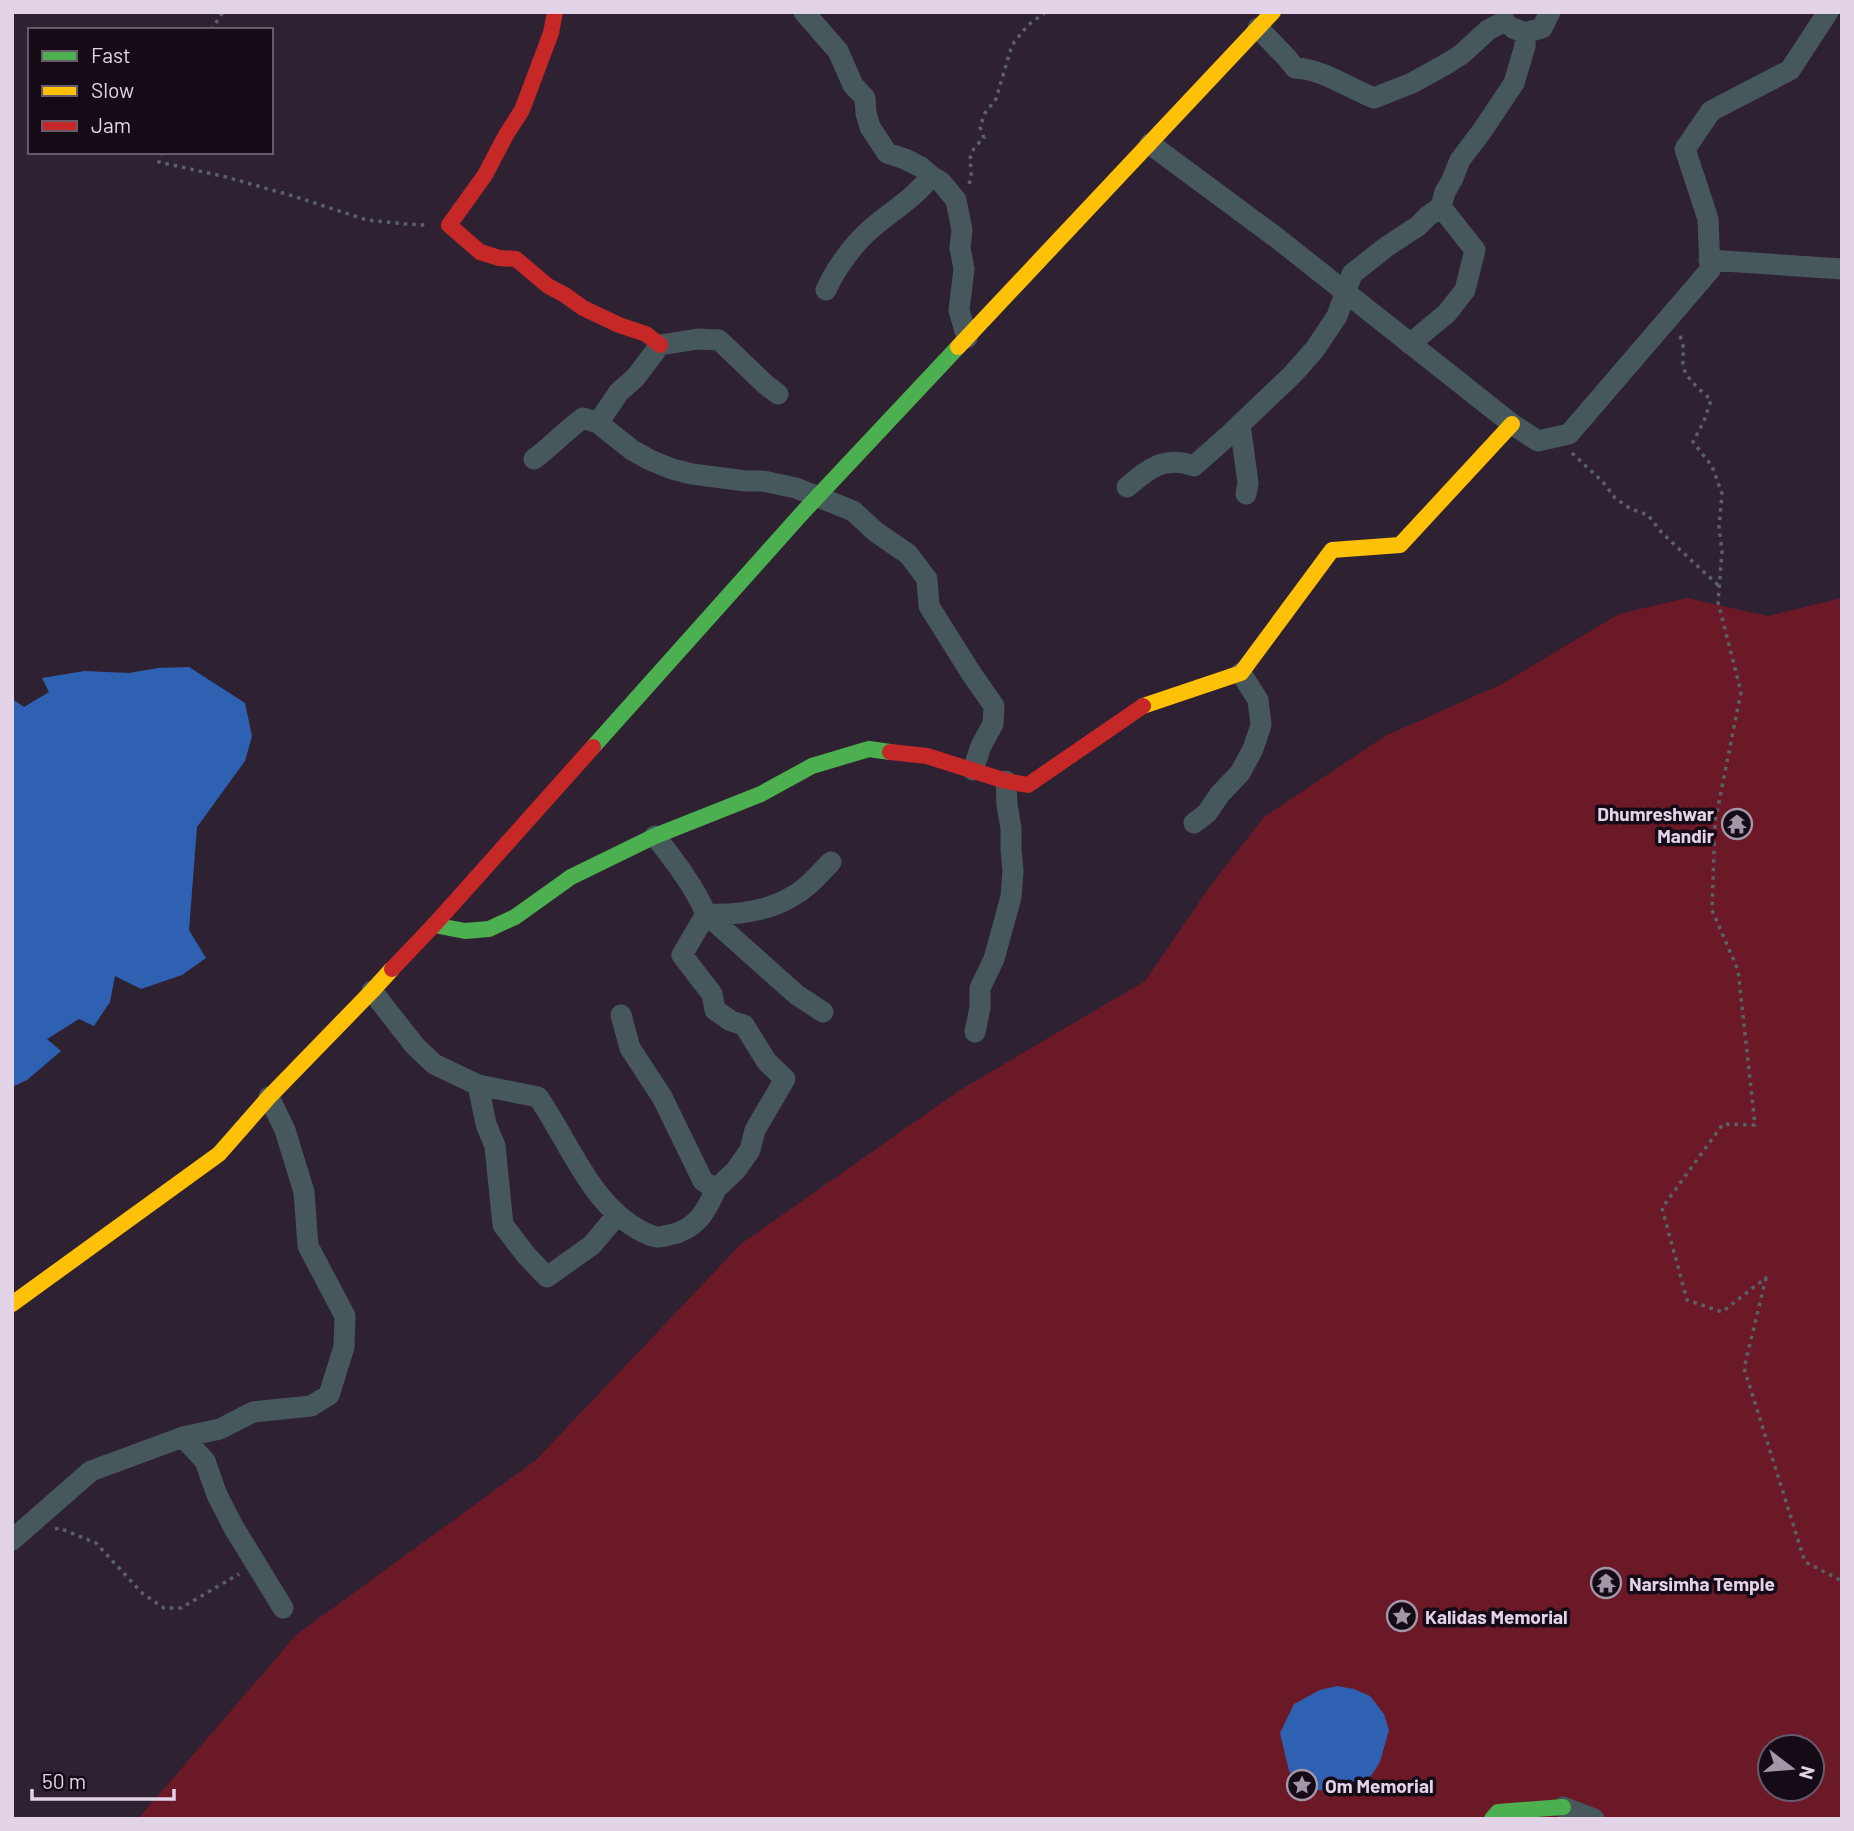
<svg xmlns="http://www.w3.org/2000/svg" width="1854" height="1831" font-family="Barlow,sans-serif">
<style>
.green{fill:#6b1926;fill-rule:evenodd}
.water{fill:#2f61b2}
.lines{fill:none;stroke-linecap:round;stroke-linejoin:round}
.path{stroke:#596268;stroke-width:3.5;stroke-dasharray:3.5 5;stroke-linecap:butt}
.street{stroke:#47585c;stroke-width:21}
.fast{stroke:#4caf50;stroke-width:16}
.slow{stroke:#ffc107;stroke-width:16}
.jam{stroke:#c62828;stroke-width:16}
.labels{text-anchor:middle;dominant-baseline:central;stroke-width:7;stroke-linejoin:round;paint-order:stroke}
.poi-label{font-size:19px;font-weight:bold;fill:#e2d4e6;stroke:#150b17;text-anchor:start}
</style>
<rect width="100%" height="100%" fill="#2e2232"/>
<path class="green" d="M1687,598L1768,616L1842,598V1819H138L296,1635L536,1460L741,1244L960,1090L1145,981L1211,885L1264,817L1385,736L1502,684L1619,614ZM1770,1747H1812V1789H1770Z"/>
<path class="water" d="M189,667L245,703L252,736L245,761L197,827L189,930L206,958L182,975L141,989L115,976L110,1002L94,1026L79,1019L47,1039L61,1051L27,1080L12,1087V699L24,707L49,692L42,678L84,671L129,673L158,668Z
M1337,1686L1354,1689L1370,1696L1384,1714L1389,1730L1380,1762L1369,1779L1337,1792L1318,1790L1301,1785L1289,1771L1280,1733L1294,1704L1320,1690Z"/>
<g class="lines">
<path class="path" d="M211,30L223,12
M162,152L159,162L226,177L293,196L367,220L405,224L426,225
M969,184C977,163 959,160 984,138L980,127L985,113L996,99L1012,45L1028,25L1046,12
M1680,336C1686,351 1682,351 1683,364C1684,378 1702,391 1711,400L1704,421L1693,442L1712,466L1722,494L1719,527L1722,551L1718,602L1741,692L1715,822L1712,910L1738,970L1755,1125L1723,1124L1662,1208L1687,1300L1722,1312L1767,1277
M1572,453L1603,482L1615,498L1631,509L1648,515L1662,533L1719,586
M1766,1278L1744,1368L1805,1562L1842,1581
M55,1529L59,1528L96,1543L142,1593L164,1608H181L239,1574"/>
<path class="street" d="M804,12L838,51L853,85L865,98L866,113L870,127L887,153L905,159L921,167L931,176L941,182L956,200L962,230L960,248L964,269L959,310L967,338
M1258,28L1287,58L1295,68C1323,69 1348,88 1374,98L1412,83L1448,63L1462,54L1488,30L1505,21
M1513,28L1525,33L1542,28L1550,12
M1150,144L1277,238L1512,424L1538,441L1569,434L1710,270L1708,219L1685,149L1711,111L1790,70L1828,12
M1709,260L1842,269
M826,290C836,268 854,243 872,228C893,210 915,198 931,176
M1410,344L1447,313L1465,290L1475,250L1441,207L1445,192L1452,180L1460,160L1482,131L1514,83L1525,46V33
M598,423L619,392L635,378L660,345L698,339L719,340L765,384L778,394
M1240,424L1248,483L1246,494
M534,459C552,446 566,430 583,418L598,423L632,450L650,460L672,469L692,474L746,481H763L796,488L853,511L876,532L908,554L927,579L929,606L971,673L994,706L993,724L981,746L973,770
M1127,487C1149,469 1164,455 1194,466L1229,435L1293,374L1315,349L1337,316L1352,274L1386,247L1418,226L1428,216L1441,207
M1194,823L1207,813L1220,794L1240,773L1253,749L1261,725L1258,700L1241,673
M655,836C673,859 695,887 706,914L797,995L823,1012
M372,991L415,1046L434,1064L478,1085L538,1097C570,1143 591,1206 643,1232C648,1234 653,1237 658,1237C662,1237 665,1236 669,1235C696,1230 706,1212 716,1189
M621,1015L630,1048L662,1097L703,1181L716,1189L736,1170L750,1150L755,1130L785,1079L767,1062L744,1025L731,1021L715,1010L712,994L682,955L706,914C735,915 767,912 793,896C808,888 819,874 831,862
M975,1032L980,1008V988L994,959L1011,897L1013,871L1011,850V828L1007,805L1006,781
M478,1085L486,1124L495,1146L503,1225L526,1255L547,1277L592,1245L617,1215
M183,1437L220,1429L253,1412L311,1406L329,1395L344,1347L345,1316L308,1246L304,1192L285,1130L269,1097
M12,1540L91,1471L183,1437L205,1461L217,1495L234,1528L283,1608
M1563,1807L1594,1819"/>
<path class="fast" d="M593,747L804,511L958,347
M434,925L465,931L489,929L515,917L571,877L655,836L761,794L812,766L869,749L890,752
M1492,1819L1498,1812L1563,1807"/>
<path class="slow" d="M958,347L1273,12
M1143,706L1241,673L1332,550L1400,545L1512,424
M12,1304L219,1154L269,1097L372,991L392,969"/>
<path class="jam" d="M555,12L551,33L522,110L506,135L485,175L449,225L480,252L499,258L516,259L548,286L565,295L583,308L619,325L646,334L660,345
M890,752L927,756L1006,781L1028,785L1143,706
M392,969L434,925L593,747"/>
</g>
<defs>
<g id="temple-ring" transform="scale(1.575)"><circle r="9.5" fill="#150b17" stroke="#a396a7" stroke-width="1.5"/><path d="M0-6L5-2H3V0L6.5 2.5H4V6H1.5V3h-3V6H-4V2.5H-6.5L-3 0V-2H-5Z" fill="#a396a7"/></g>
<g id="sight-ring" transform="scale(1.575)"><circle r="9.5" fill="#150b17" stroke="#a396a7" stroke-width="1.5"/><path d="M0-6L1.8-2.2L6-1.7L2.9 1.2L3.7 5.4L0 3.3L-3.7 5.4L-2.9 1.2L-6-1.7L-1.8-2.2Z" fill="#a396a7"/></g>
</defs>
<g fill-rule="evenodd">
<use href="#temple-ring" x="1737" y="824"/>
<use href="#temple-ring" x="1606" y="1583"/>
<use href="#sight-ring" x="1402" y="1616"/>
<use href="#sight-ring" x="1302" y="1785"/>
</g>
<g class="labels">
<g class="poi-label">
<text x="1714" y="813" text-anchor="end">Dhumreshwar<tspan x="1714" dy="22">Mandir</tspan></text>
<text x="1629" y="1583">Narsimha Temple</text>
<text x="1425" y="1616">Kalidas Memorial</text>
<text x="1325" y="1785">Om Memorial</text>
</g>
</g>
<rect width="1854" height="1831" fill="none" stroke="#e2d4e6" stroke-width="28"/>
<rect x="28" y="28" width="245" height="126" fill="#150b17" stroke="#675b6a" stroke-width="2"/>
<rect x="42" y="51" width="35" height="10" fill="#4caf50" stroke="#675b6a" stroke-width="2"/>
<text x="91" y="63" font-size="21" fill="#e2d4e6">Fast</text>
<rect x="42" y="86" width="35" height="10" fill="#ffc107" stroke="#675b6a" stroke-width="2"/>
<text x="91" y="98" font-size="21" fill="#e2d4e6">Slow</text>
<rect x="42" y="121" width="35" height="10" fill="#c62828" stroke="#675b6a" stroke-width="2"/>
<text x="91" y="133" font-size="21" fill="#e2d4e6">Jam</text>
<g transform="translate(1791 1768) rotate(106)"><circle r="33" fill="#150b17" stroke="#675b6a" stroke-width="2"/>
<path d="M0-5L12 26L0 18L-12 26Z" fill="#a396a7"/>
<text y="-10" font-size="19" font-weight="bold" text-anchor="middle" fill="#e2d4e6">N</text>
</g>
<path d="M32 1789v10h142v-10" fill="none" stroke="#e2d4e6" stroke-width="3.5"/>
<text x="42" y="1789" font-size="21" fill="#e2d4e6" stroke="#150b17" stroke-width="5" paint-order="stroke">50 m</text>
</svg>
